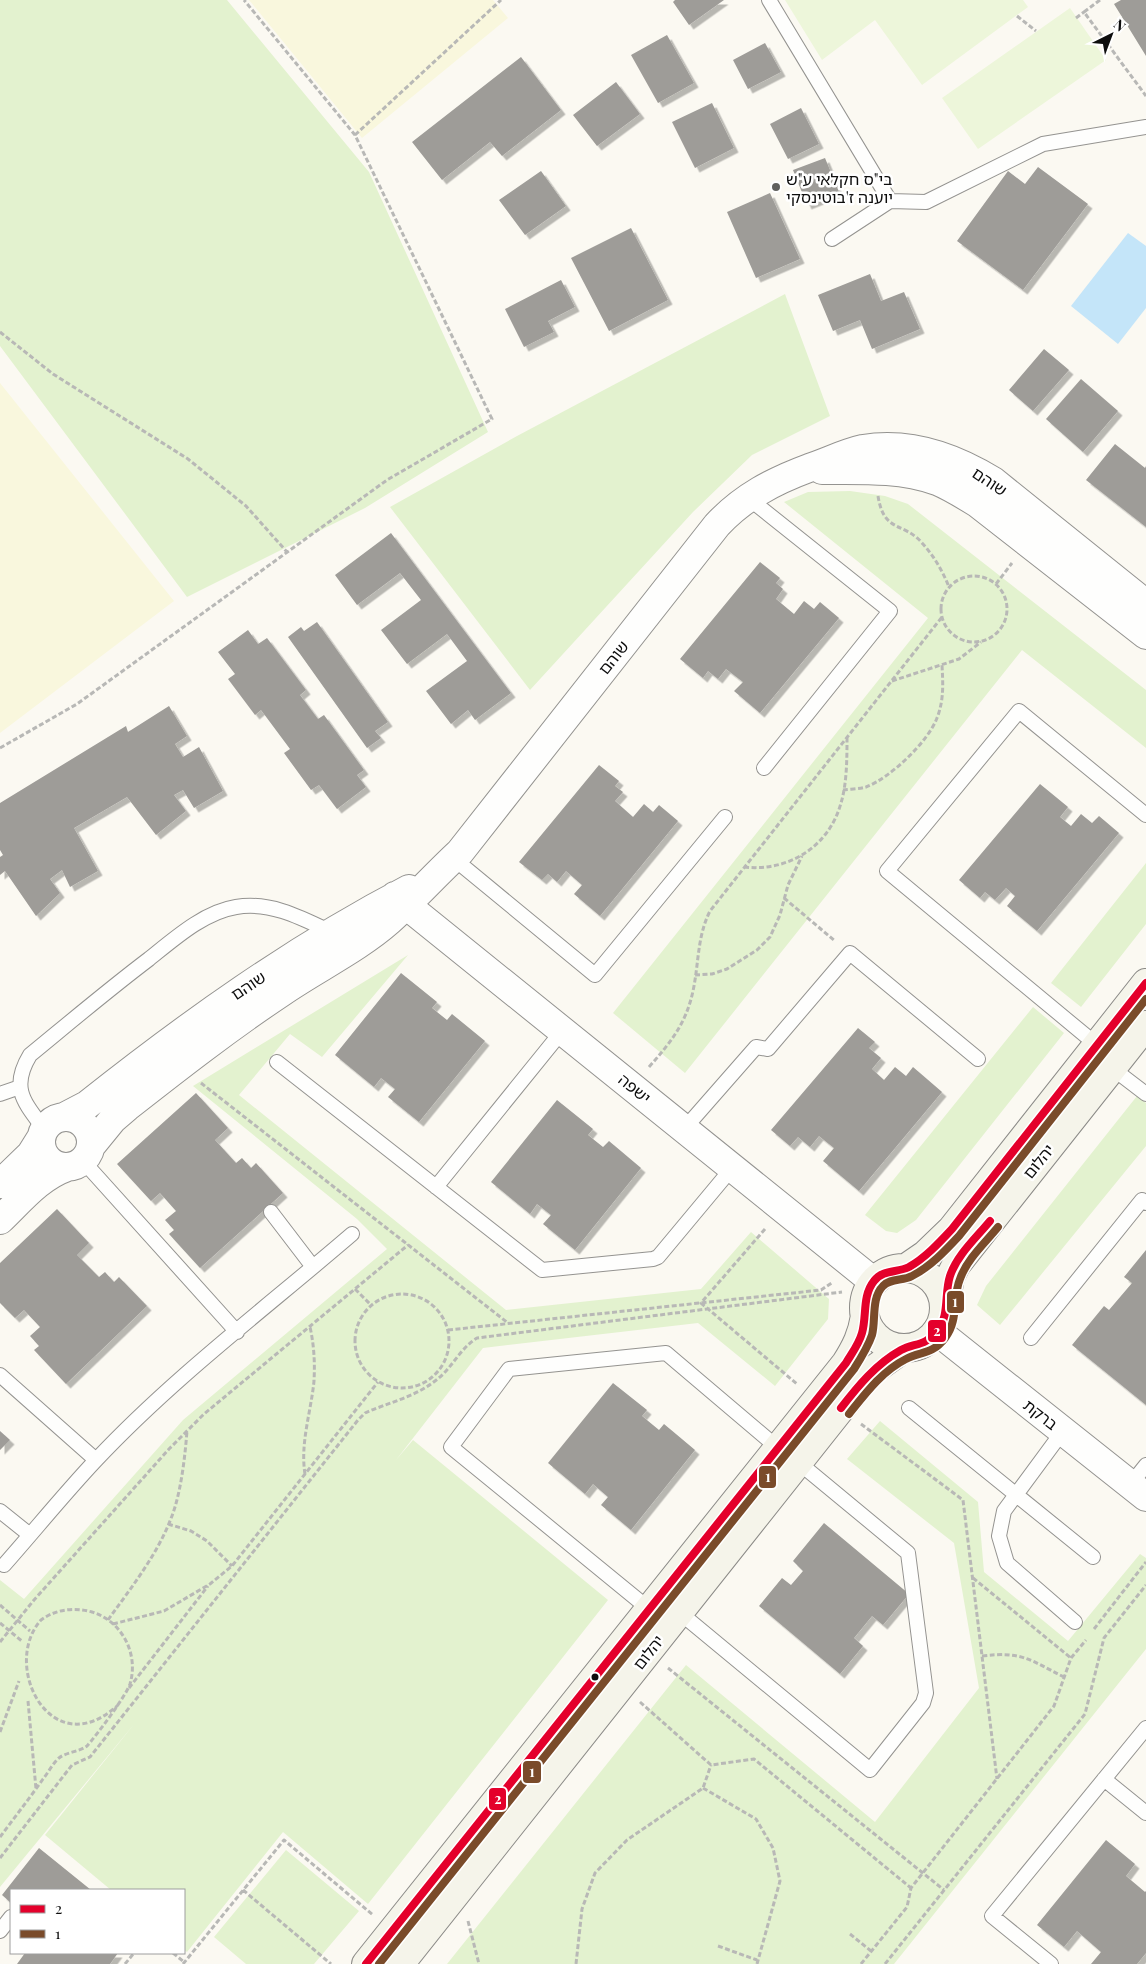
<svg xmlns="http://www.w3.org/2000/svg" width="1146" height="1964" font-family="'Playfair Display','Noto Sans Hebrew',serif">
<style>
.farmland{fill:#f9f7dd}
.green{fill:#e3f2cf}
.pitch{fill:#edf6da}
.water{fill:#c4e5f9}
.building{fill:#9e9c98;filter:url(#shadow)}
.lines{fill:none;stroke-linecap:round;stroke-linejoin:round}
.lane-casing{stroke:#949390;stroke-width:16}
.street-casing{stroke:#949390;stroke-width:30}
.secondary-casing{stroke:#8b8a87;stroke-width:30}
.path{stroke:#b8b8b6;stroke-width:3;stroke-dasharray:5 2.5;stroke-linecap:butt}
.lane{stroke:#fefefd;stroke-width:14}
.street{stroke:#fefefd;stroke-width:28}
.secondary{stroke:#f5f4ea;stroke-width:28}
.bus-1-casing{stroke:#fff;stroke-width:11}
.bus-2-casing{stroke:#fff;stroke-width:11}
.bus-1{stroke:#e4002b;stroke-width:8}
.bus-2{stroke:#7a4b2a;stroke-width:8}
.poi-dot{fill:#60605d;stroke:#fff;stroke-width:2}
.bus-dot{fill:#0d0d0d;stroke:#fff;stroke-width:2}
.labels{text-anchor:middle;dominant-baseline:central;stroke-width:5;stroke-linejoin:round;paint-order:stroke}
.poi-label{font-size:16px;fill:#0d0d0d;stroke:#fff;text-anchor:start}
.street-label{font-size:16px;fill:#0d0d0d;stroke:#fff}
.line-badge{stroke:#fff;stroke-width:2}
.badge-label{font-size:14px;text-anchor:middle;font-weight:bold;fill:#fff}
</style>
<defs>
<filter id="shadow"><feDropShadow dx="4.5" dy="4.5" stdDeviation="0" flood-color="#0004"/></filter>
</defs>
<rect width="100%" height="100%" fill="#fbf9f2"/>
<path class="farmland" d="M249,0H493L508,18L362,138Z
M0,383L174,601L0,733Z"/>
<path class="green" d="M0,0H227L369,172L488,432L365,508L187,597L0,346Z
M785,294L830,416L752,455L693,512L530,690L390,507L517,436Z
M850,491L885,496L908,504L1146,690V748L1022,650L685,1073L613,1013L928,618L784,502L808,492Z
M1146,863V924L1081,1007L1051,983Z
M408,955L322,1057L290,1034L239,1095L506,1310L701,1289L751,1232L829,1299L828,1319L775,1386L698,1323L483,1348L396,1460L413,1440L608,1600L368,1904L283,1832L187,1952L184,1950V1890H111L45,1835L135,1723L0,1887V1580L24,1599L183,1420L387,1249L357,1219L193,1086Z
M1033,1007L1064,1033L916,1220L897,1233L886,1231L865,1215Z
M1137,1096L1146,1103V1146L1000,1325L977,1305L986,1286Z
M880,1421L978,1502L984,1572L1068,1641L1140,1554L1146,1558V1649L894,1964H447L686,1665L875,1822L979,1688L954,1543L847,1459Z
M286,1850L359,1911L314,1964H246L214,1937Z"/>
<path class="pitch" d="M785,0H1023L1028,7L922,85L875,20L822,60Z
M1070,8L1106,60L978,149L942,98Z"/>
<path class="water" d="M1128,233L1146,246V308L1118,344L1071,306Z"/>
<path class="building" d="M675,0H724L689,25L673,2Z
M1121,0H1146V56L1114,4Z
M667,35L694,83L658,103L631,55Z
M765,43L781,72L748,89L733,60Z
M521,57L561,110L502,156L490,142L442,180L412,142Z
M616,82L640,114L597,146L573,115Z
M712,103L734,148L695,168L672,122Z
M801,108L819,144L788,159L770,124Z
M825,158L839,192L807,205L793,170Z
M1038,167L1088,204L1023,290L957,241L1008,171L1025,184Z
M541,171L566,206L525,235L499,200Z
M770,193L800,259L756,278L727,212Z
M631,228L668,300L609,331L571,258Z
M870,274L881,301L904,292L920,329L872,349L860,320L833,331L818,295Z
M561,280L575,307L548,321L554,332L524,347L505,309Z
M1044,349L1069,370L1033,411L1009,390Z
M1081,379L1118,411L1083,452L1046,419Z
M1115,444L1145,468L1146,466V527L1086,480Z
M391,533L511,693L475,720L468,710L451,724L426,691L467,661L447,634L407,664L381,630L421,600L400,573L357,605L335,575Z
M760,562L780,578L776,583L783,589L776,599L794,614L804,601L814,609L820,602L839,618L760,713L734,691L743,682L726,669L718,679L708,671L703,678L680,659Z
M317,622L388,722L375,731L381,738L367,748L288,637L301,627L304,631Z
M248,630L258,644L267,638L306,690L300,695L318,719L324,715L364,770L357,775L366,787L337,809L319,785L311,790L284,753L290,749L261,710L255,715L228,679L235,674L218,652Z
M169,706L187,736L175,744L183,757L199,747L223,791L194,808L183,790L174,795L186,811L156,835L127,797L74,828L98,871L70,887L62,870L50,879L60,893L36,916L5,871L0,875V857L3,855L0,850V803L126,726L128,732Z
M599,765L619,781L615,786L623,792L615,801L633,817L644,804L653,812L659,805L678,821L600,916L574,894L582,885L566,871L557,882L548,874L542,880L519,862Z
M1040,784L1068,807L1060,817L1071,826L1081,814L1092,823L1099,816L1119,833L1037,931L1007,906L1015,896L1006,888L995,900L985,892L980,898L959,880Z
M401,973L437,1002L432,1008L447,1020L452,1014L485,1041L419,1122L388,1097L395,1089L381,1078L374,1087L335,1055Z
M858,1028L875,1042L869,1048L881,1058L872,1069L884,1080L895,1067L906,1076L913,1067L942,1092L859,1191L823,1161L834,1148L819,1136L810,1147L798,1137L790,1146L771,1130Z
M196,1093L228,1128L215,1140L236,1163L242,1158L251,1168L256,1163L283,1193L200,1268L169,1234L174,1230L165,1220L176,1211L160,1193L151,1201L117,1164Z
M557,1100L593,1129L588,1135L603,1147L609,1141L641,1168L575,1250L543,1224L551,1215L537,1204L530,1214L491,1182Z
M57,1209L89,1243L77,1255L99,1277L105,1272L114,1282L119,1277L147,1306L66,1384L34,1350L39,1346L30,1336L40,1327L24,1310L15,1318L0,1303V1263Z
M1146,1250V1405L1072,1345L1104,1306L1109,1310L1132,1283L1124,1277Z
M613,1383L647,1410L642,1416L659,1430L664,1424L695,1450L631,1530L601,1505L608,1497L593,1484L585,1494L548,1463Z
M0,1431L10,1440L0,1450Z
M824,1523L909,1594L883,1625L872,1616L854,1638L863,1646L840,1674L759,1606L782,1578L791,1585L803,1571L793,1561Z
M1106,1840L1135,1864L1126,1876L1145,1892L1146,1891V1953L1137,1964H1091L1101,1952L1077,1931L1064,1947L1037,1925Z
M39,1848L91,1890H11V1903L2,1895Z
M25,1953H118L110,1964H17Z"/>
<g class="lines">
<g class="lane-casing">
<path id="lane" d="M769,0L890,201L926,202L1043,144L1146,127
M832,239L890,201
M747,497L890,611L764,768
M453,858L595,975L725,817
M1097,1045L887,871L1019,711L1146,815
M277,1062L542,1270L653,1259L658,1257L733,1167
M1112,1068L1146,1094
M0,1094L20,1087
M685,1128L756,1047L768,1049L850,953L978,1059
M44,1129C24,1102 10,1088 30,1055C69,1023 108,990 149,959C174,939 204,912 236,907C270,901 302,918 331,932
M83,1161L237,1332
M436,1187L563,1030
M271,1212L313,1267
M1031,1338L1142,1200L1146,1203
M0,1375L96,1460
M909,1408L1093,1557
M1063,1431L1004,1511L999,1536L1007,1563L1075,1622
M1130,1485L1146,1465
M0,1511L30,1535
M4,1565C35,1530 64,1494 96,1460C174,1377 266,1308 352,1234
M649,1609L451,1447L509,1369L666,1353L778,1448
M679,1612L870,1770L923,1703L926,1693L908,1553L798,1462
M1104,1779L1146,1813
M0,1931L11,1917
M1051,1964L992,1916L1146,1728"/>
</g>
<g class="street-casing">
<path id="street" d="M822,470C861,470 900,468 937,481C951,487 964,495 977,503L1146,635
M395,896L874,1282
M41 1142a25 25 0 1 1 50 0a25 25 0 1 1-50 0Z
M64,1117L87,1105C189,1024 294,949 409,889
M91,1146L113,1119L127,1107C178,1067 228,1028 282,992C317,968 357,949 389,921C414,899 436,874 460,852L717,525C743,497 774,481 809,468C827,462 845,453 863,449C910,441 954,457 993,481L1146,604
M0,1184L31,1154L41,1138
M0,1220C21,1200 39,1177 67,1167
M937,1331L1146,1497"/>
</g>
<g class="secondary-casing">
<path id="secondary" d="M906,1268L925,1255L952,1229L1146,983
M864 1308a40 40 0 1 1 80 0a40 40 0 1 1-80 0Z
M945,1305L950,1277L956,1265L1146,1025
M366,1964L846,1363C856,1347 862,1335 865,1316
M400,1964L869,1373L904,1348"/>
</g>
<path class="path" d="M1100,0L1084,12L1146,96
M1017,16L1036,31
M1076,18L1084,12
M355,135L501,0
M0,332L53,374L188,459L246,506L287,552
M878,496C884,534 904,521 923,544C934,556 943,572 949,587
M941 609a33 33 0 1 1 66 0a33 33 0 1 1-66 0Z
M996,584L1012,563
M892,681L959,659L981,642
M0,748L77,704L387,480L492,419L355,135L244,0
M843,790C850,789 859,789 866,787C890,778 928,742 937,718C944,700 943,684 942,665
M744,867C788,872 829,847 841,803C847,783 847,758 847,737
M784,898L835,941
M695,975L712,974L727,969L757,950L770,937L780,915L788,885L802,856
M649,1067C670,1043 686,1024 693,991C699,963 697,937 710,911L942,617
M201,1083L508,1323
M765,1229L701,1303L797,1384
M355,1289L371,1305
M355 1341a47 47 0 1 1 94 0a47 47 0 1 1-94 0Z
M448,1330L821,1290L833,1282
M861,1424L963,1500L997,1779
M305,1474C300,1443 311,1412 314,1381C315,1362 314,1345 310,1327
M168,1524L191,1531L207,1541L232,1566
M973,1578L1071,1658
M0,1605L30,1631
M108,1620C133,1585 162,1549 175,1507C182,1483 185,1456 187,1431
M0,1623L23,1642
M113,1624L164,1611L210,1584L232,1566L378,1382
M1094,1629L1146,1562
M0,1642L34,1600L169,1449L204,1414L408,1245
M982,1656C1022,1651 1030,1660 1064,1677
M668,1668L944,1890
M129,1688L208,1586
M28,1701L36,1789
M640,1702L711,1765L754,1759L911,1888
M0,1732L19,1681
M703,1788L756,1819L773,1848L780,1881L757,1964
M0,1837C14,1818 29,1799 43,1779C48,1773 53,1763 59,1758C66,1752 79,1752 87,1746C96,1736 126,1696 130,1684C139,1654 122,1621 92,1612C75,1607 56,1609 41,1620C0,1666 52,1766 118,1705
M0,1858L72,1765L90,1757L358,1420L365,1413C387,1403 415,1397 435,1381C452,1369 459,1349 477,1338L842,1292
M243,1890L331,1964
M468,1921L479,1964
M850,1934L871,1951
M718,1946L757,1960
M173,1953L184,1962
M125,1964L134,1953
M183,1964L284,1840L373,1915
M576,1964L582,1909L595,1873L627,1840L703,1788L711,1765
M861,1964L907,1907L911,1888L1054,1706L1071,1658L1086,1640
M885,1964L1085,1714L1104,1638L1146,1585"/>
<use href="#lane" class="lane"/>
<use href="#street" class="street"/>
<use href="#secondary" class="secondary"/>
<g class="bus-1-casing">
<path id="bus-1" d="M841,1408C858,1386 876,1364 901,1350C914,1343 926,1346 937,1331C950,1316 944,1294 950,1276C957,1255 976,1238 990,1221
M366,1964L846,1363C852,1353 859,1344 862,1333C867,1316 862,1296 874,1281C883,1269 897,1273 909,1267C925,1258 939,1243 952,1229L1146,983"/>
</g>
<g class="bus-2-casing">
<path id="bus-2" d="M849,1414C865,1394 882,1371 906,1359C921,1351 932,1355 945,1338C959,1320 952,1298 960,1279C967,1259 985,1243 998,1227
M379,1964L854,1369C861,1358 868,1347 872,1335C876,1320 871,1298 883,1286C890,1278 903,1281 912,1276C930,1267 945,1251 959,1236L1146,999"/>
</g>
<use href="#bus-1" class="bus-1"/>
<use href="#bus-2" class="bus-2"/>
</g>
<circle class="poi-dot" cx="776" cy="187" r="5"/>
<circle class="bus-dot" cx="595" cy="1677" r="4.5"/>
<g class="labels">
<g class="poi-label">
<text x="786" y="178">בי"ס חקלאי ע"ש<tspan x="786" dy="18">יוענה ז'בוטינסקי</tspan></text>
</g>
<g class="street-label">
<text transform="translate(990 481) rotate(34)">שוהם</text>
<text transform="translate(613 657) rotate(-52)">שוהם</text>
<text transform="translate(248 985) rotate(-34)">שוהם</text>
<text transform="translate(635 1088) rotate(39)">ישפה</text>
<text transform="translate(1038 1161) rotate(-51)">יהלום</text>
<text transform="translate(1041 1414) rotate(38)">ברקת</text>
<text transform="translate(648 1652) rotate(-52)">יהלום</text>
</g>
</g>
<g class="line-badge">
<rect x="946" y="1290" width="19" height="24" rx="5" fill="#7a4b2a"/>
<rect x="927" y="1319" width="20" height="24" rx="5" fill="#e4002b"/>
<rect x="758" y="1465" width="19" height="24" rx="5" fill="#7a4b2a"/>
<rect x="522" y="1760" width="20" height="24" rx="5" fill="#7a4b2a"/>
<rect x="488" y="1787" width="19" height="24" rx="5" fill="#e4002b"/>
</g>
<g class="badge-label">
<text x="955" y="1307">1</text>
<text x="937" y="1336">2</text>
<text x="768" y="1482">1</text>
<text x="532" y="1777">1</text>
<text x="498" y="1804">2</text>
</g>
<rect x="10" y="1889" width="175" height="65" fill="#ffffff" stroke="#9e9e9e"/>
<rect x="20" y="1905" width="25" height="8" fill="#e4002b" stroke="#9e9e9e"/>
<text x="55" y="1914" font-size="15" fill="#0d0d0d">2</text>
<rect x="20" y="1930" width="25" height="8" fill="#7a4b2a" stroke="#9e9e9e"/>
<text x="55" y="1939" font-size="15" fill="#0d0d0d">1</text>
<g transform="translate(1111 35) rotate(42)" stroke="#ffffff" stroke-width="4" paint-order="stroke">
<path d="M0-4L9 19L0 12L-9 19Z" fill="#0d0d0d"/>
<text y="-8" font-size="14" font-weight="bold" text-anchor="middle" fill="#0d0d0d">N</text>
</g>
</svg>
